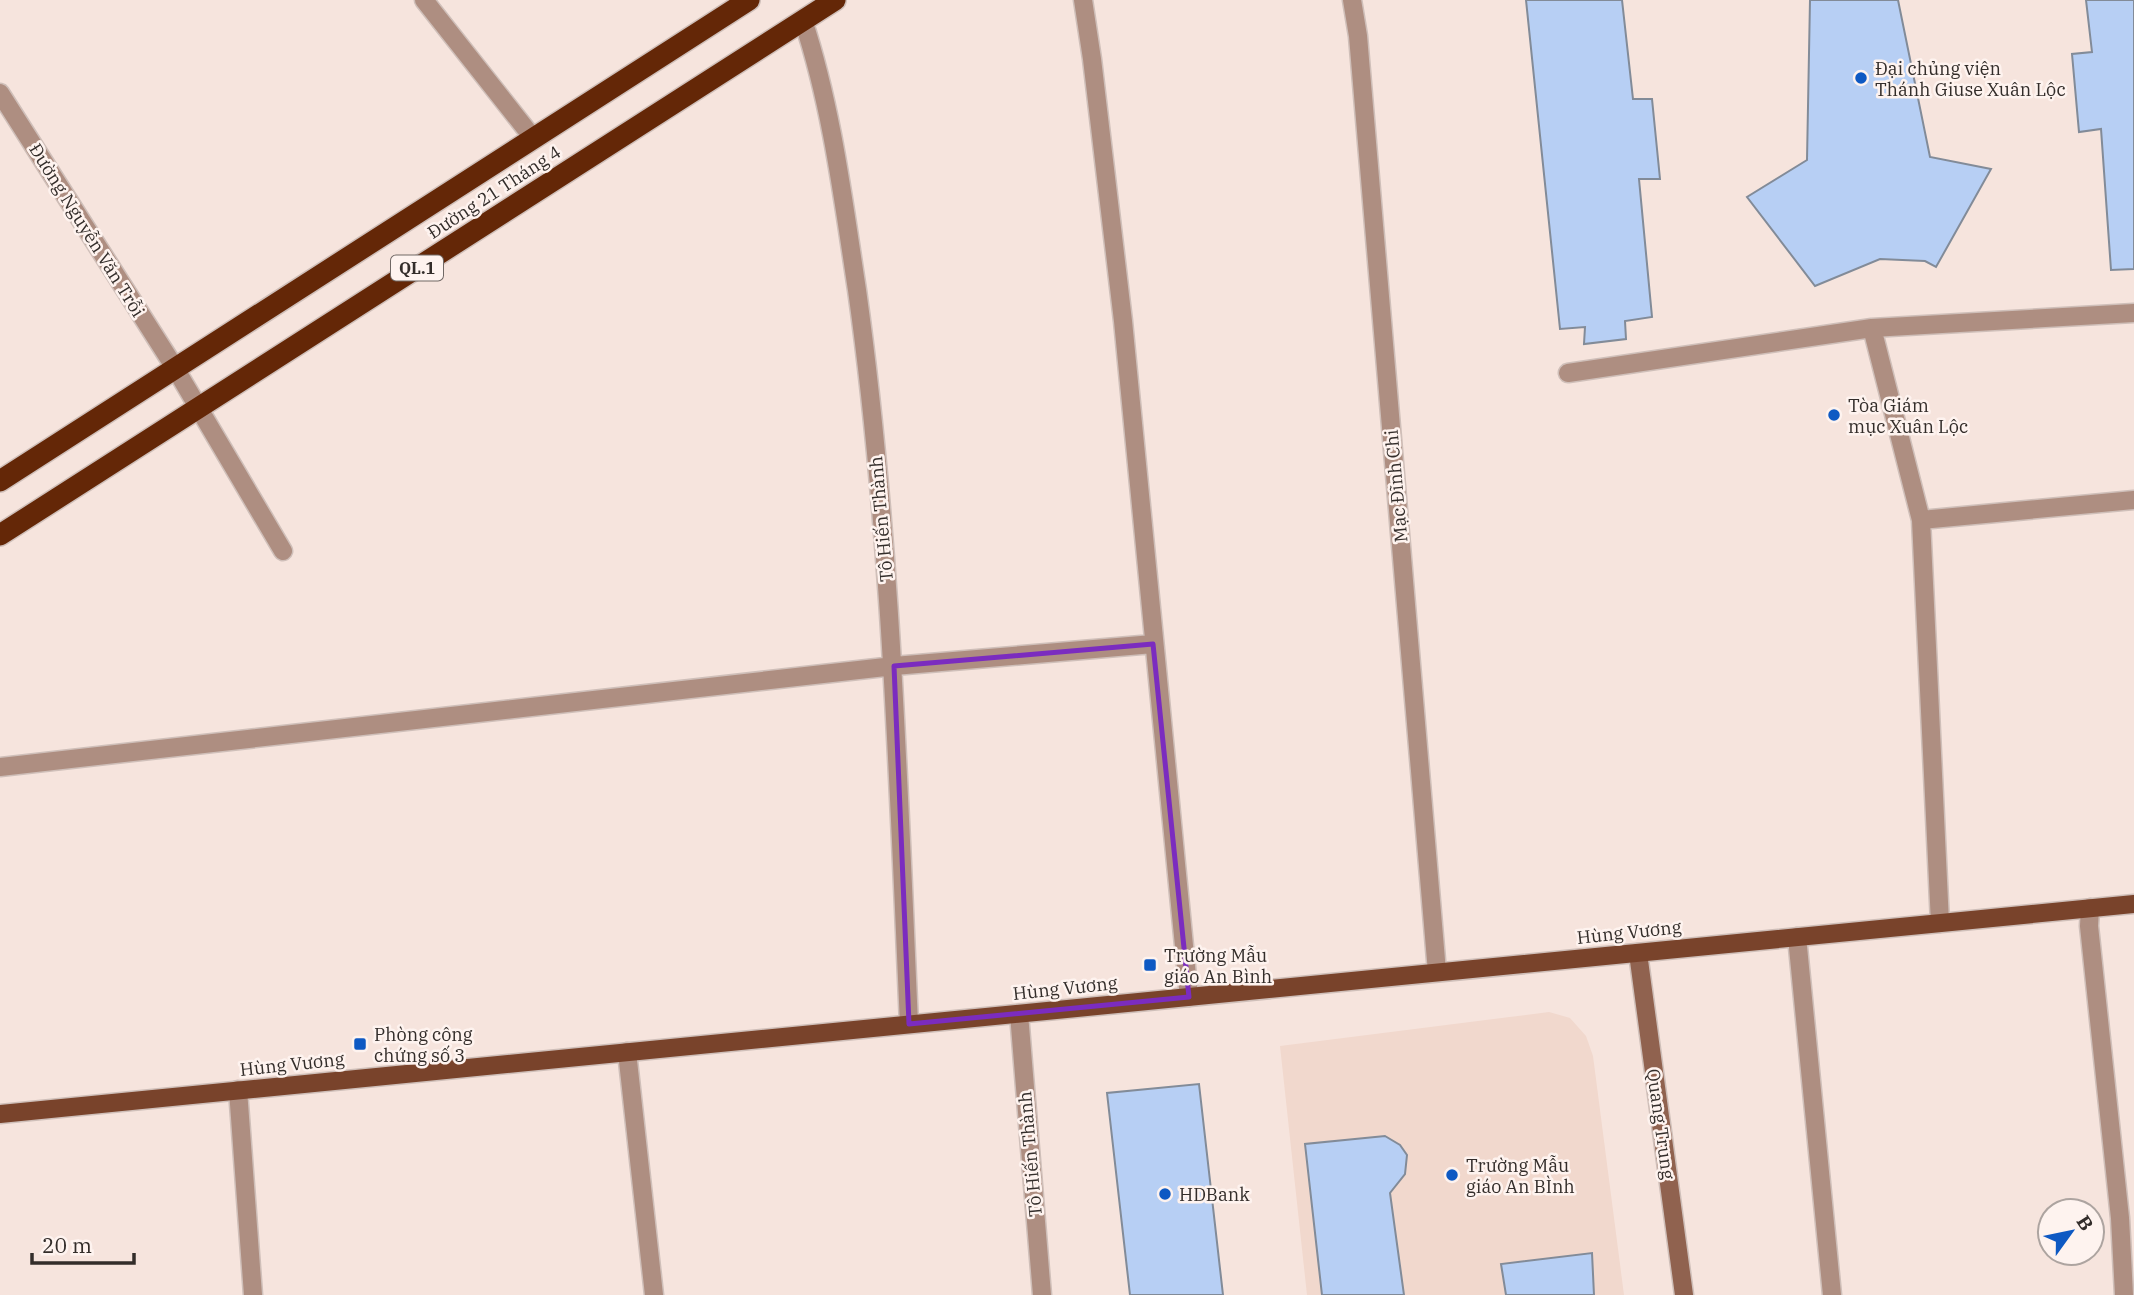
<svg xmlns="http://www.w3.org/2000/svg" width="2134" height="1295" font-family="'IBM Plex Serif',serif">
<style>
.built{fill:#f1d8cd}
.building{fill:#b7cff4;stroke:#828b98;stroke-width:2}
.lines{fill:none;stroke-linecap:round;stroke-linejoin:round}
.lane-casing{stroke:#cfbfb9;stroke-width:21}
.street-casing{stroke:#cfbfb9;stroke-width:21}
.secondary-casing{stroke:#cfbfb9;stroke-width:21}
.primary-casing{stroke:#cfbfb9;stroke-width:21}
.highway-casing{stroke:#cfbfb9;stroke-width:24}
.lane{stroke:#ae8e81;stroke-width:18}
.street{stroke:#ae8e81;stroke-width:18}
.secondary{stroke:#90624f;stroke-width:18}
.primary{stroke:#79432b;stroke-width:18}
.highway{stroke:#642707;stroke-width:21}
.marked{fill:none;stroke:#7b2cbf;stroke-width:5;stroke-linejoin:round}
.poi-dot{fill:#0e59c3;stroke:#fef3ef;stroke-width:2.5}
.labels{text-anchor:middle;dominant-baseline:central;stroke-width:5;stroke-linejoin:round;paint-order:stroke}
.shield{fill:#fef3ef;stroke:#706865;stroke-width:2}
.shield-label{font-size:16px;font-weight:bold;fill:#332d2a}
.poi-label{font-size:18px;fill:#332d2a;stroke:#fef3ef;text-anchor:start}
.street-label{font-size:18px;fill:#332d2a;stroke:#fef3ef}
</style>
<rect width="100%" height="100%" fill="#f6e4dd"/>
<path class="built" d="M1549,1012L1570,1018L1586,1036L1593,1056L1624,1295H1307L1280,1046Z"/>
<path class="building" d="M1526,0H1622L1633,99H1652L1660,179H1639L1652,317L1625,321L1626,339L1584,344L1585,327L1560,329Z
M1810,0H1898L1930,157L1991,169L1936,267L1925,261L1880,259L1815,286L1747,197L1807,160Z
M2086,0H2134V269L2111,270L2101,129L2079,132L2072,54L2092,52Z
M1199,1084L1223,1295H1130L1107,1093Z
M1385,1136L1400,1145L1407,1155L1405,1174L1390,1193L1404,1295H1322L1305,1144Z
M1592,1253L1594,1295H1506L1501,1264Z"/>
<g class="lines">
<g class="lane-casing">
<path id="lane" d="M1872,328L1921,520L1940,923
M1568,373L1872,328L2134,313
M1921,520L2134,500"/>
</g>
<g class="street-casing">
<path id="street" d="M424,0L533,138
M1083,0L1092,59L1123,321L1189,997
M1352,0L1358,36L1437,972
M803,20C832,108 843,199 857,290C891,533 898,779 909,1024
M0,93L175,368L283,551
M0,767L894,666L1153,644
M2090,908L2089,926L2120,1218L2124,1295
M1797,937L1832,1295
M1019,1014L1042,1295
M627,1052L654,1295
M238,1090L253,1295"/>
</g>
<g class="secondary-casing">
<path id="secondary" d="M1638,953L1684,1295"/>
</g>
<g class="primary-casing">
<path id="primary" d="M0,1114L2134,904"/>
</g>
<g class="highway-casing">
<path id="highway" d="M0,481L749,0
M0,535L835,0"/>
</g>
<use href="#lane" class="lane"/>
<use href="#street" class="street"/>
<use href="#secondary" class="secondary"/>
<use href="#primary" class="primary"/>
<use href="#highway" class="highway"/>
</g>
<path class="marked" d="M1153,644L1189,997L909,1024L894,666Z"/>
<g class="poi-dot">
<circle cx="1861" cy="78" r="7"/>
<circle cx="1834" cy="415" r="7"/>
<rect x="1143" y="958" width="14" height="14" rx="3.5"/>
<rect x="353" y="1037" width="14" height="14" rx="3.5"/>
<circle cx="1452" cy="1175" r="7"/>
<circle cx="1165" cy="1194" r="7"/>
</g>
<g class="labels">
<rect class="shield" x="391" y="255.5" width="52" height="25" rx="5"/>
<g class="shield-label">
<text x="417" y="268">QL.1</text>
</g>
<g class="poi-label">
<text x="1875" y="68">Đại chủng viện<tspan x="1875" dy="21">Thánh Giuse Xuân Lộc</tspan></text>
<text x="1848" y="405">Tòa Giám<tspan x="1848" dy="21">mục Xuân Lộc</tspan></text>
<text x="1164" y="955">Trường Mẫu<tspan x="1164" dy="21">giáo An Bình</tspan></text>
<text x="374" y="1034">Phòng công<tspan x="374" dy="21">chứng số 3</tspan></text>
<text x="1466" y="1165">Trường Mẫu<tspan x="1466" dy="21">giáo An BÌnh</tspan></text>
<text x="1179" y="1194">HDBank</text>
</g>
<g class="street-label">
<text transform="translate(494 192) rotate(-33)">Đường 21 Tháng 4</text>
<text transform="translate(87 230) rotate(58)">Đường Nguyễn Văn Trỗi</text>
<text transform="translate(1396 486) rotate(-95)">Mạc Đĩnh Chi</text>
<text transform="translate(881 519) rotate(-95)">Tô Hiến Thành</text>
<text transform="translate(1629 932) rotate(-6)">Hùng Vương</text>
<text transform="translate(1065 988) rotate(-6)">Hùng Vương</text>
<text transform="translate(292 1064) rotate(-6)">Hùng Vương</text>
<text transform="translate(1661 1124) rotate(82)">Quang Trung</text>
<text transform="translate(1030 1154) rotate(-95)">Tô Hiến Thành</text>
</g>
</g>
<g transform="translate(2071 1232) rotate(57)"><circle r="33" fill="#fef3ef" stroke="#ada4a0" stroke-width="2"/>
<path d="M0-5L12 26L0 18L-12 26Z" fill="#0e59c3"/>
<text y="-10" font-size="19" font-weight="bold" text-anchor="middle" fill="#332d2a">B</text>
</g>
<path d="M32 1253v10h102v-10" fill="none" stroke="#332d2a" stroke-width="3.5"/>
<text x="42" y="1253" font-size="21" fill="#332d2a" stroke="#fef3ef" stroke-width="5" paint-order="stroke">20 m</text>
</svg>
